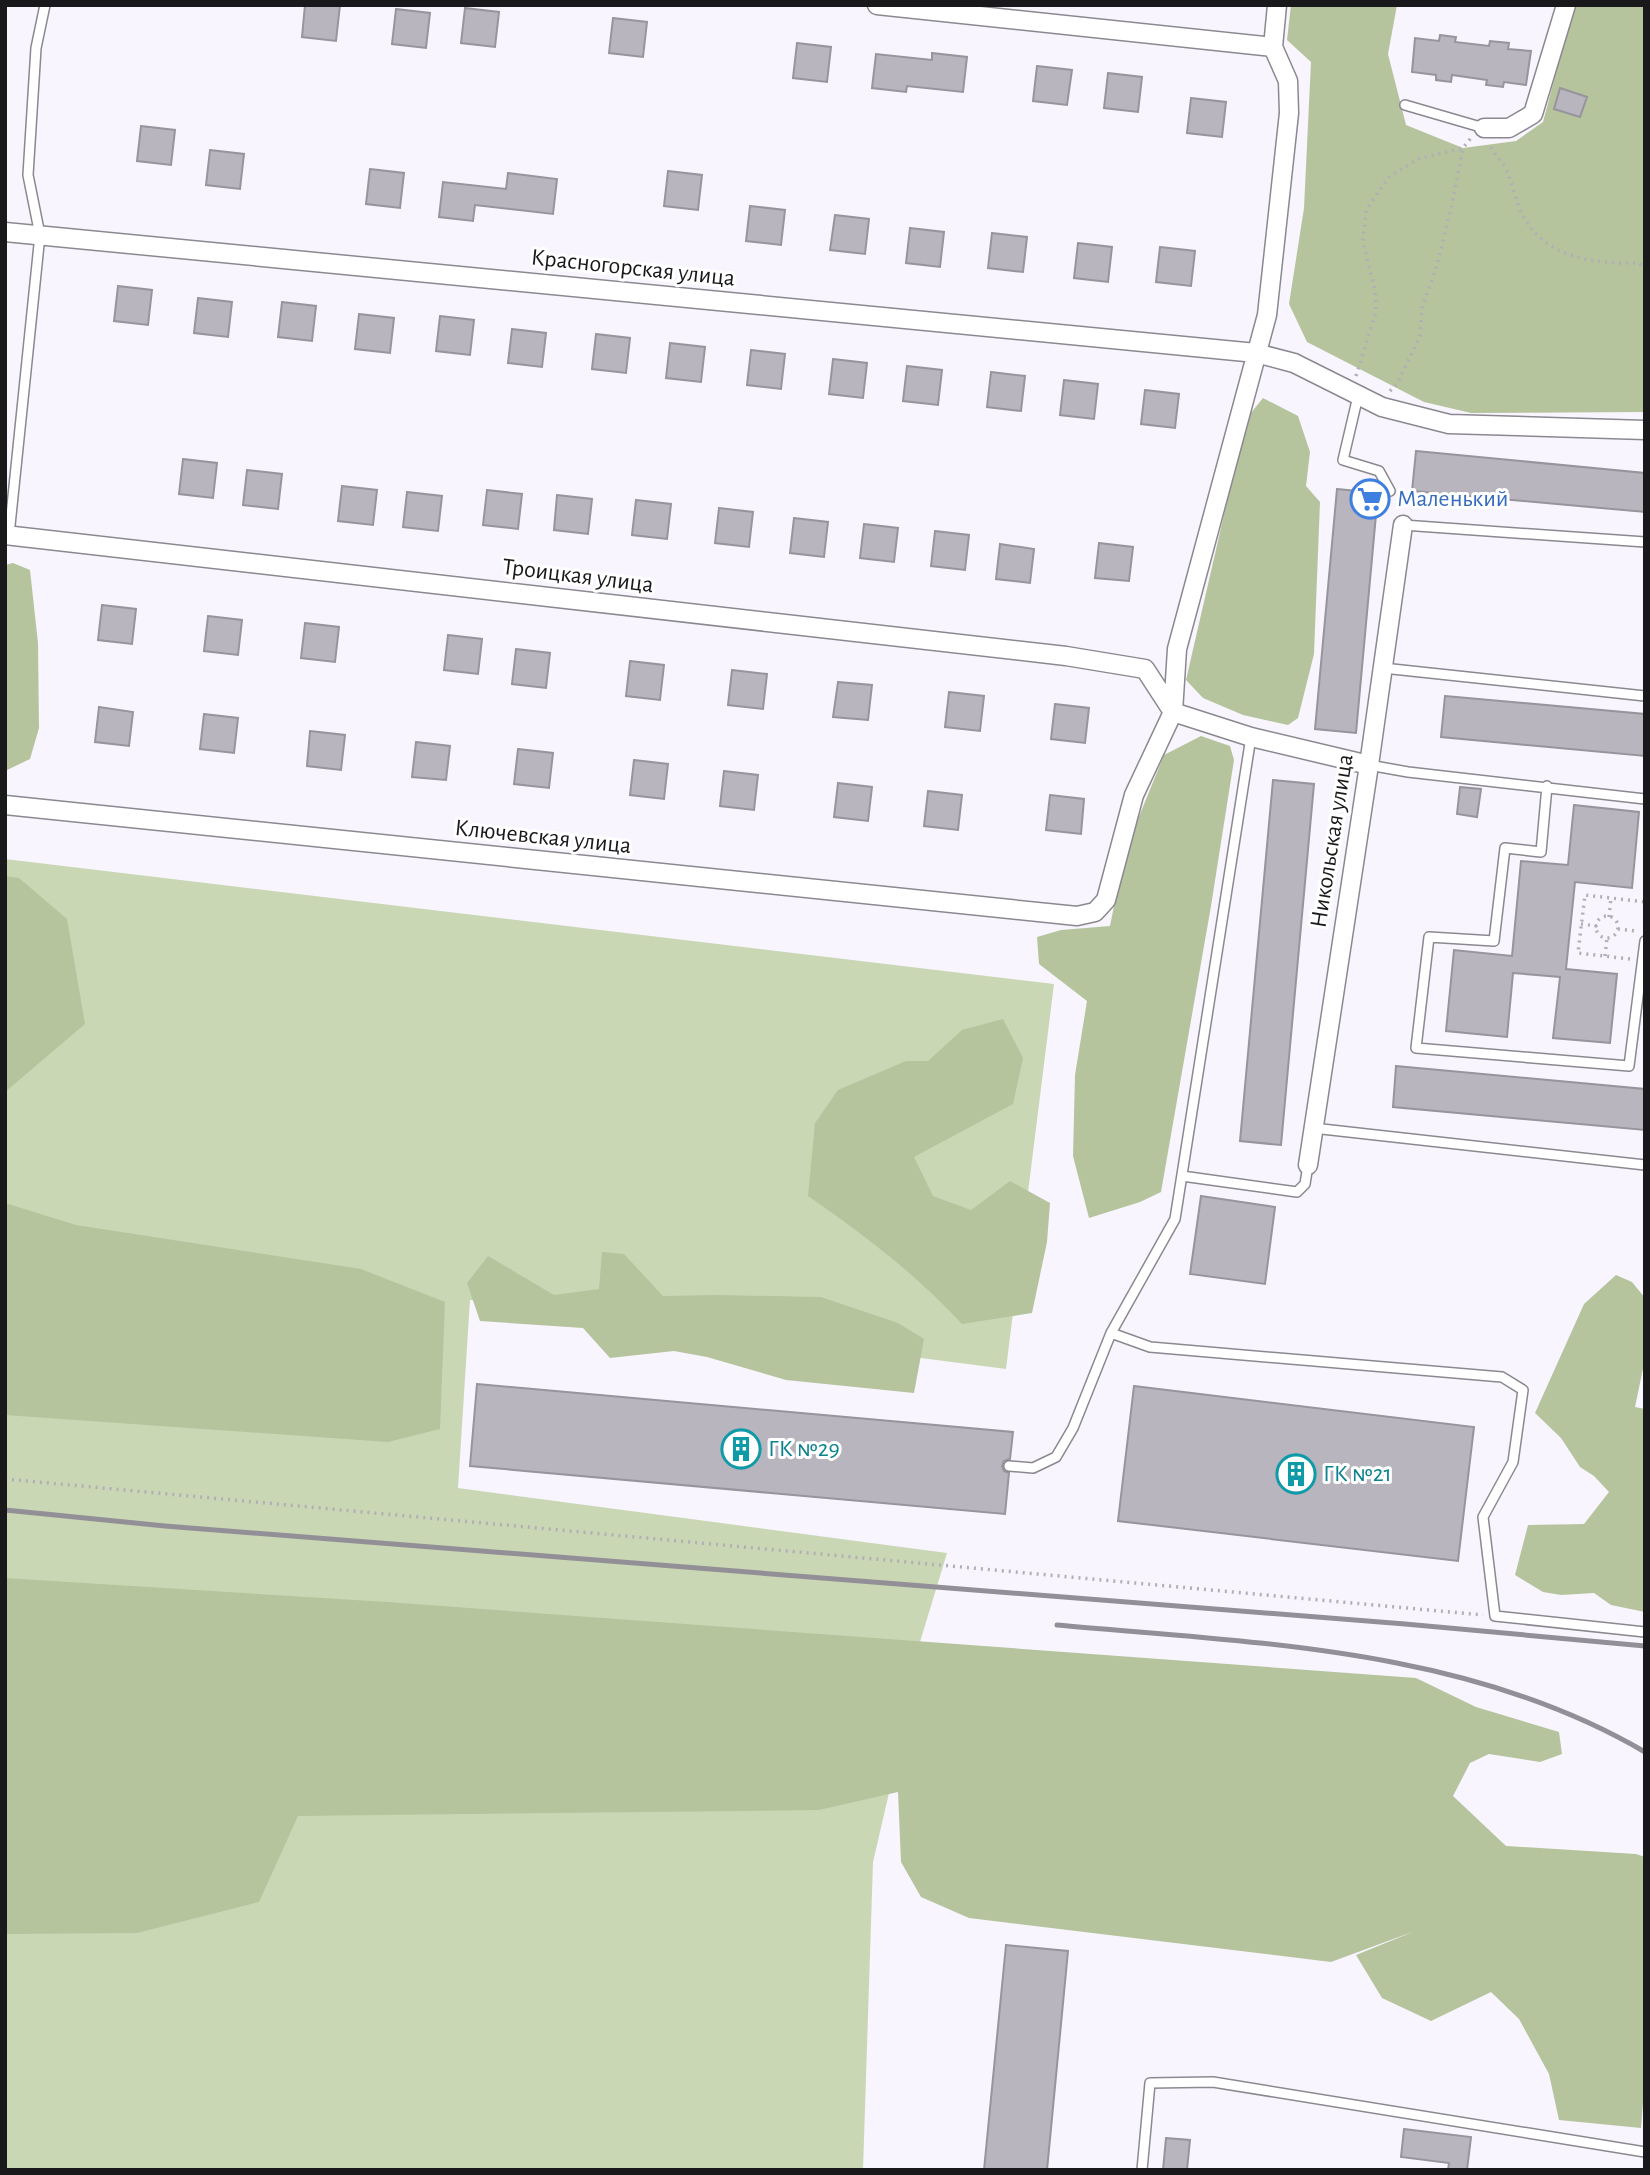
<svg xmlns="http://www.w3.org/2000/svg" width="1650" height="2175" font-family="'Alegreya Sans',sans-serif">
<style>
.green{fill:#cad7b5}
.forest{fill:#b5c49d}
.building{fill:#b8b5be;stroke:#97949c;stroke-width:2}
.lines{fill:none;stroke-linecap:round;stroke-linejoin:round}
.service-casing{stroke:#8b8890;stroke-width:12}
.minor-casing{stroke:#8b8890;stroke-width:21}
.path{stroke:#b1aeb5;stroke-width:3.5;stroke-dasharray:2 5;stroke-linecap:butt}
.service{stroke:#fff;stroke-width:9}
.minor{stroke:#fff;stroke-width:18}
.rail{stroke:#929096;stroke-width:5}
.labels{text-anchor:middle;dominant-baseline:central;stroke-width:6;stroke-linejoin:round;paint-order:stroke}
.street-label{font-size:24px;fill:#19181b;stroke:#fff}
.shop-label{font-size:24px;fill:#366cbe;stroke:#fff;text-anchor:start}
.culture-label{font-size:24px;fill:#0d838f;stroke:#fff;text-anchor:start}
</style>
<rect width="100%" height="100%" fill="#f8f5fe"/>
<path class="green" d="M5,859L1054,984L1006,1369L470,1300L458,1488L947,1553L893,1731L889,1793L873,1862L863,2170H5Z"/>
<path class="forest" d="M1291,5H1397L1388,54L1406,125L1463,148L1516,141L1543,122L1574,5H1645V412L1471,413L1424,402L1307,342L1289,304L1304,208L1311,62L1287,40Z
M1263,398L1298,416L1310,452L1306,486L1320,502L1314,654L1298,718L1288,725L1243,715L1203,698L1186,680L1246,419Z
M13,563L30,570L38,643L39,728L30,759L5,771V565Z
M1201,736L1230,746L1234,760L1211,906L1161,1192L1140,1202L1089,1218L1073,1156L1075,1075L1087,1001L1039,964L1037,937L1061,930L1110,926L1125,851L1164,755Z
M5,876L19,878L67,919L85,1024L5,1092Z
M1003,1019L1023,1058L1013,1104L914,1157L933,1196L971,1210L1010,1181L1050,1203L1047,1242L1032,1313L962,1324C917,1275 863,1234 808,1196L815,1123L838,1090L906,1061H928L962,1030Z
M5,1203L76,1225L361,1269L445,1302L440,1429L388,1442L5,1415Z
M602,1252L624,1254L663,1296L718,1295L821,1297L898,1323L924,1339L914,1393L786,1380L707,1357L674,1351L610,1358L583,1328L480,1321L467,1283L488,1256L554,1295L599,1289Z
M1616,1275L1632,1282L1645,1298V1359L1635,1407L1645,1409V1612L1611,1605L1594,1593L1561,1595L1543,1592L1515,1575L1528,1525L1584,1524L1609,1492L1594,1476L1580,1467L1561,1438L1535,1413L1584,1304Z
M5,1578L387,1602L1416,1678L1476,1707L1559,1732L1562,1754L1540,1762L1489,1754L1470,1763L1453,1796L1506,1846L1636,1854L1645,1857V2077L1641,2128L1559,2120L1549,2074L1519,2019L1491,1992L1431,2021L1382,1998L1356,1955L1415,1931L1331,1962L969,1918L921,1897L901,1862L898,1792L819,1810L298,1816L259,1902L137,1933L5,1934Z"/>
<path class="building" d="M305,5H340L336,41L302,37Z
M465,8L499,12L495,47L461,43Z
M396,9L430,13L426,48L392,44Z
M613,18L647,22L643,57L609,53Z
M1440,35L1456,37L1455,42L1489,46L1490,41L1509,43L1508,49L1531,51L1526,85L1504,82L1503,87L1486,85L1487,80L1452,75L1451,82L1436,80V75L1412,72L1415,38L1439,41Z
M797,43L831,47L827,82L793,78Z
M932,53L967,57L963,92L907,86L906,92L872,88L876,54L932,60Z
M1037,66L1072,70L1067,105L1033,101Z
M1108,73L1142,77L1138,112L1104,108Z
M1560,88L1587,97L1580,117L1554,109Z
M1191,98L1226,102L1222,137L1187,133Z
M141,126L175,130L171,165L137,161Z
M210,150L244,154L240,189L206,185Z
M370,169L404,173L400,208L366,204Z
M668,171L702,175L698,210L664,206Z
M508,173L557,179L553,214L475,205L473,221L439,217L443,182L506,189Z
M750,206L785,210L781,245L746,241Z
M835,215L869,219L865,254L830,250Z
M910,228L944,232L940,267L906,263Z
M992,233L1027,237L1023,272L988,268Z
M1078,243L1112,247L1108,282L1074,278Z
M1160,247L1195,251L1191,286L1156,282Z
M118,286L152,290L148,325L114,321Z
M198,298L232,302L228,337L194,333Z
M282,302L316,306L312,341L278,337Z
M359,314L394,318L390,353L355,349Z
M440,316L474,320L470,355L436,351Z
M512,329L546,333L542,367L508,363Z
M596,334L630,338L626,373L592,369Z
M670,343L705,347L701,382L666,378Z
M751,350L785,354L781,389L747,385Z
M833,359L867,363L863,398L829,394Z
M907,366L942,370L938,405L903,401Z
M991,372L1025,376L1021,411L987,407Z
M1064,380L1098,384L1094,419L1060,415Z
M1145,390L1179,394L1175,428L1141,424Z
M1416,451L1645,473V512L1412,491Z
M183,459L217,463L213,498L179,494Z
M247,470L282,474L278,509L243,505Z
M342,486L377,490L373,525L338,521Z
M1337,489L1378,493L1356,733L1315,729Z
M487,490L522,494L518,529L483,525Z
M407,492L442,496L438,531L403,527Z
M557,495L592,499L588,534L554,530Z
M636,500L671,504L667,539L632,535Z
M719,508L753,512L749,547L715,543Z
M794,518L828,522L824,557L790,553Z
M864,524L898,528L894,562L860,558Z
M935,531L969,535L965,570L931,566Z
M1099,543L1133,547L1129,581L1095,578Z
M1000,544L1034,549L1030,583L996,579Z
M102,605L136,609L132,644L98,640Z
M208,616L242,620L238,655L204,651Z
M305,623L339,627L335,662L301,658Z
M448,635L482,639L478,674L444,670Z
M516,649L550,653L546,688L512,684Z
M630,661L664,665L660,700L626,696Z
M732,670L767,674L763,709L728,705Z
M838,682L872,685L868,720L833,717Z
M949,692L984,696L980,731L945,727Z
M1445,696L1645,714V756L1441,737Z
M1055,704L1089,708L1085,743L1051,739Z
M99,707L133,712L129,746L95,742Z
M204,714L238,718L234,753L200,749Z
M310,731L345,735L341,770L307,766Z
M416,742L450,746L446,780L412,777Z
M518,749L553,753L549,788L514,784Z
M634,760L668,764L664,799L630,795Z
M724,771L758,775L754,810L720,806Z
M1273,780L1314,784L1281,1145L1240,1141Z
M838,783L872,787L868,821L834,817Z
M1460,787L1481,789L1477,817L1457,814Z
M928,791L962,795L958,830L924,826Z
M1050,795L1084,799L1081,834L1046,830Z
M1574,805L1639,812L1632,888L1575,882L1566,969L1617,974L1610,1043L1553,1038L1560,977L1513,973L1507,1037L1446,1031L1454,950L1512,956L1521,861L1568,865Z
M1396,1066L1645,1089V1130L1393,1107Z
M1201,1196L1275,1207L1265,1284L1190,1274Z
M477,1384L1013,1432L1010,1459L1004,1461L1002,1466L1004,1471L1009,1473L1005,1514L470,1466Z
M1134,1386L1474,1427L1458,1561L1118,1521Z
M1006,1945L1068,1951L1047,2170H984Z
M1404,2129L1471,2137L1467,2170H1448L1449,2163L1401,2157Z
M1166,2138L1190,2140L1187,2170H1163Z"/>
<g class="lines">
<g class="service-casing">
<path id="service" d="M1405,105L1484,128
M1358,396L1343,460L1379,471L1390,491
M1403,525L1645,542
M9,535L40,235L28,175L36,48L45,5
M1383,668L1645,696
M1251,737L1175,1219L1111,1333L1150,1347L1502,1377L1523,1390L1513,1462L1483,1517L1495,1616L1645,1632
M1369,765L1408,772L1645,799
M1547,786L1541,852L1505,848L1494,941L1429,937L1416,1048L1629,1066L1645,941
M1313,1128L1645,1165
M1182,1176L1297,1192L1305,1184L1308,1165
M1009,1466L1033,1468L1056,1457L1073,1428L1111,1333
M1142,2170L1150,2083L1213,2082L1645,2152"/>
</g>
<g class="minor-casing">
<path id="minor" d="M877,5L1273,47
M1484,128H1509L1533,114L1566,5
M5,232L1256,353L1294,363L1382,407L1449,424L1645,430
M5,535L1066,656L1145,669L1173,712L1251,737L1369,765
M5,805L1077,916L1095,912L1106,900L1134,795L1173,712L1177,649L1267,315L1289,113L1288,81L1273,47L1277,5
M1308,1165L1369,765L1403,525"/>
</g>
<path class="path" d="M1491,147C1495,156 1502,161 1506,169C1513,184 1515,201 1523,216C1546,259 1596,264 1639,263L1645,269
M1356,376L1376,312L1375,290L1363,242L1366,210L1389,177L1418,159L1463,148L1471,138
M1390,391L1397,384L1420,336L1422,308L1437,265L1452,204L1463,148
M1596 927a11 11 0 1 1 22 0a11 11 0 1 1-22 0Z
M1609,917L1611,898
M1581,924L1597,926
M1618,929L1636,931
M1605,956L1607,938
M1630,959L1578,953L1585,895L1645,902
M5,1479L1483,1615"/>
<use href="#service" class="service"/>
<use href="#minor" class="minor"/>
<path class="rail" d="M5,1510L165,1526L1405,1624L1645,1646
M1057,1625C1256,1643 1468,1648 1645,1752"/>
</g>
<defs>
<g id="supermarket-ring" transform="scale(2.0125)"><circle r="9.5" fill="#fff" stroke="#3f7fe0" stroke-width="1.5"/><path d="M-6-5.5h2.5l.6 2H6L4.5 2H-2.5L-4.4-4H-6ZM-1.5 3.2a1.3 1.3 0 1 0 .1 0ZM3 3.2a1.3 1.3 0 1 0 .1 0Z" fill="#3f7fe0"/></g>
<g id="building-ring" transform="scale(2.0125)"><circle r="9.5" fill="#fff" stroke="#0f9aa8" stroke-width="1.5"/><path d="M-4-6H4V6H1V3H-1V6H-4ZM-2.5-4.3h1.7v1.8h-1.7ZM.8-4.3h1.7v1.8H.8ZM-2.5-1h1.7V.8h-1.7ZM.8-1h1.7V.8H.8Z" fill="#0f9aa8"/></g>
</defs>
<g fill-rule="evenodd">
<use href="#supermarket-ring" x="1370" y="499"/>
<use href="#building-ring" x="741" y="1449"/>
<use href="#building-ring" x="1296" y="1474"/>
</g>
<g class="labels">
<g class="street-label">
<text transform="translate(633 268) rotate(6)">Красногорская улица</text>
<text transform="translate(578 576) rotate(7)">Троицкая улица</text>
<text transform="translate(543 837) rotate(6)">Ключевская улица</text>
<text transform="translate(1332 841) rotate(-81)">Никольская улица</text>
</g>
<g class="shop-label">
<text x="1397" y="499">Маленький</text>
</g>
<g class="culture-label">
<text x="768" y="1449">ГК №29</text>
<text x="1323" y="1474">ГК №21</text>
</g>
</g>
<rect width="1650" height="2175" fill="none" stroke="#19181b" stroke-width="14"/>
</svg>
